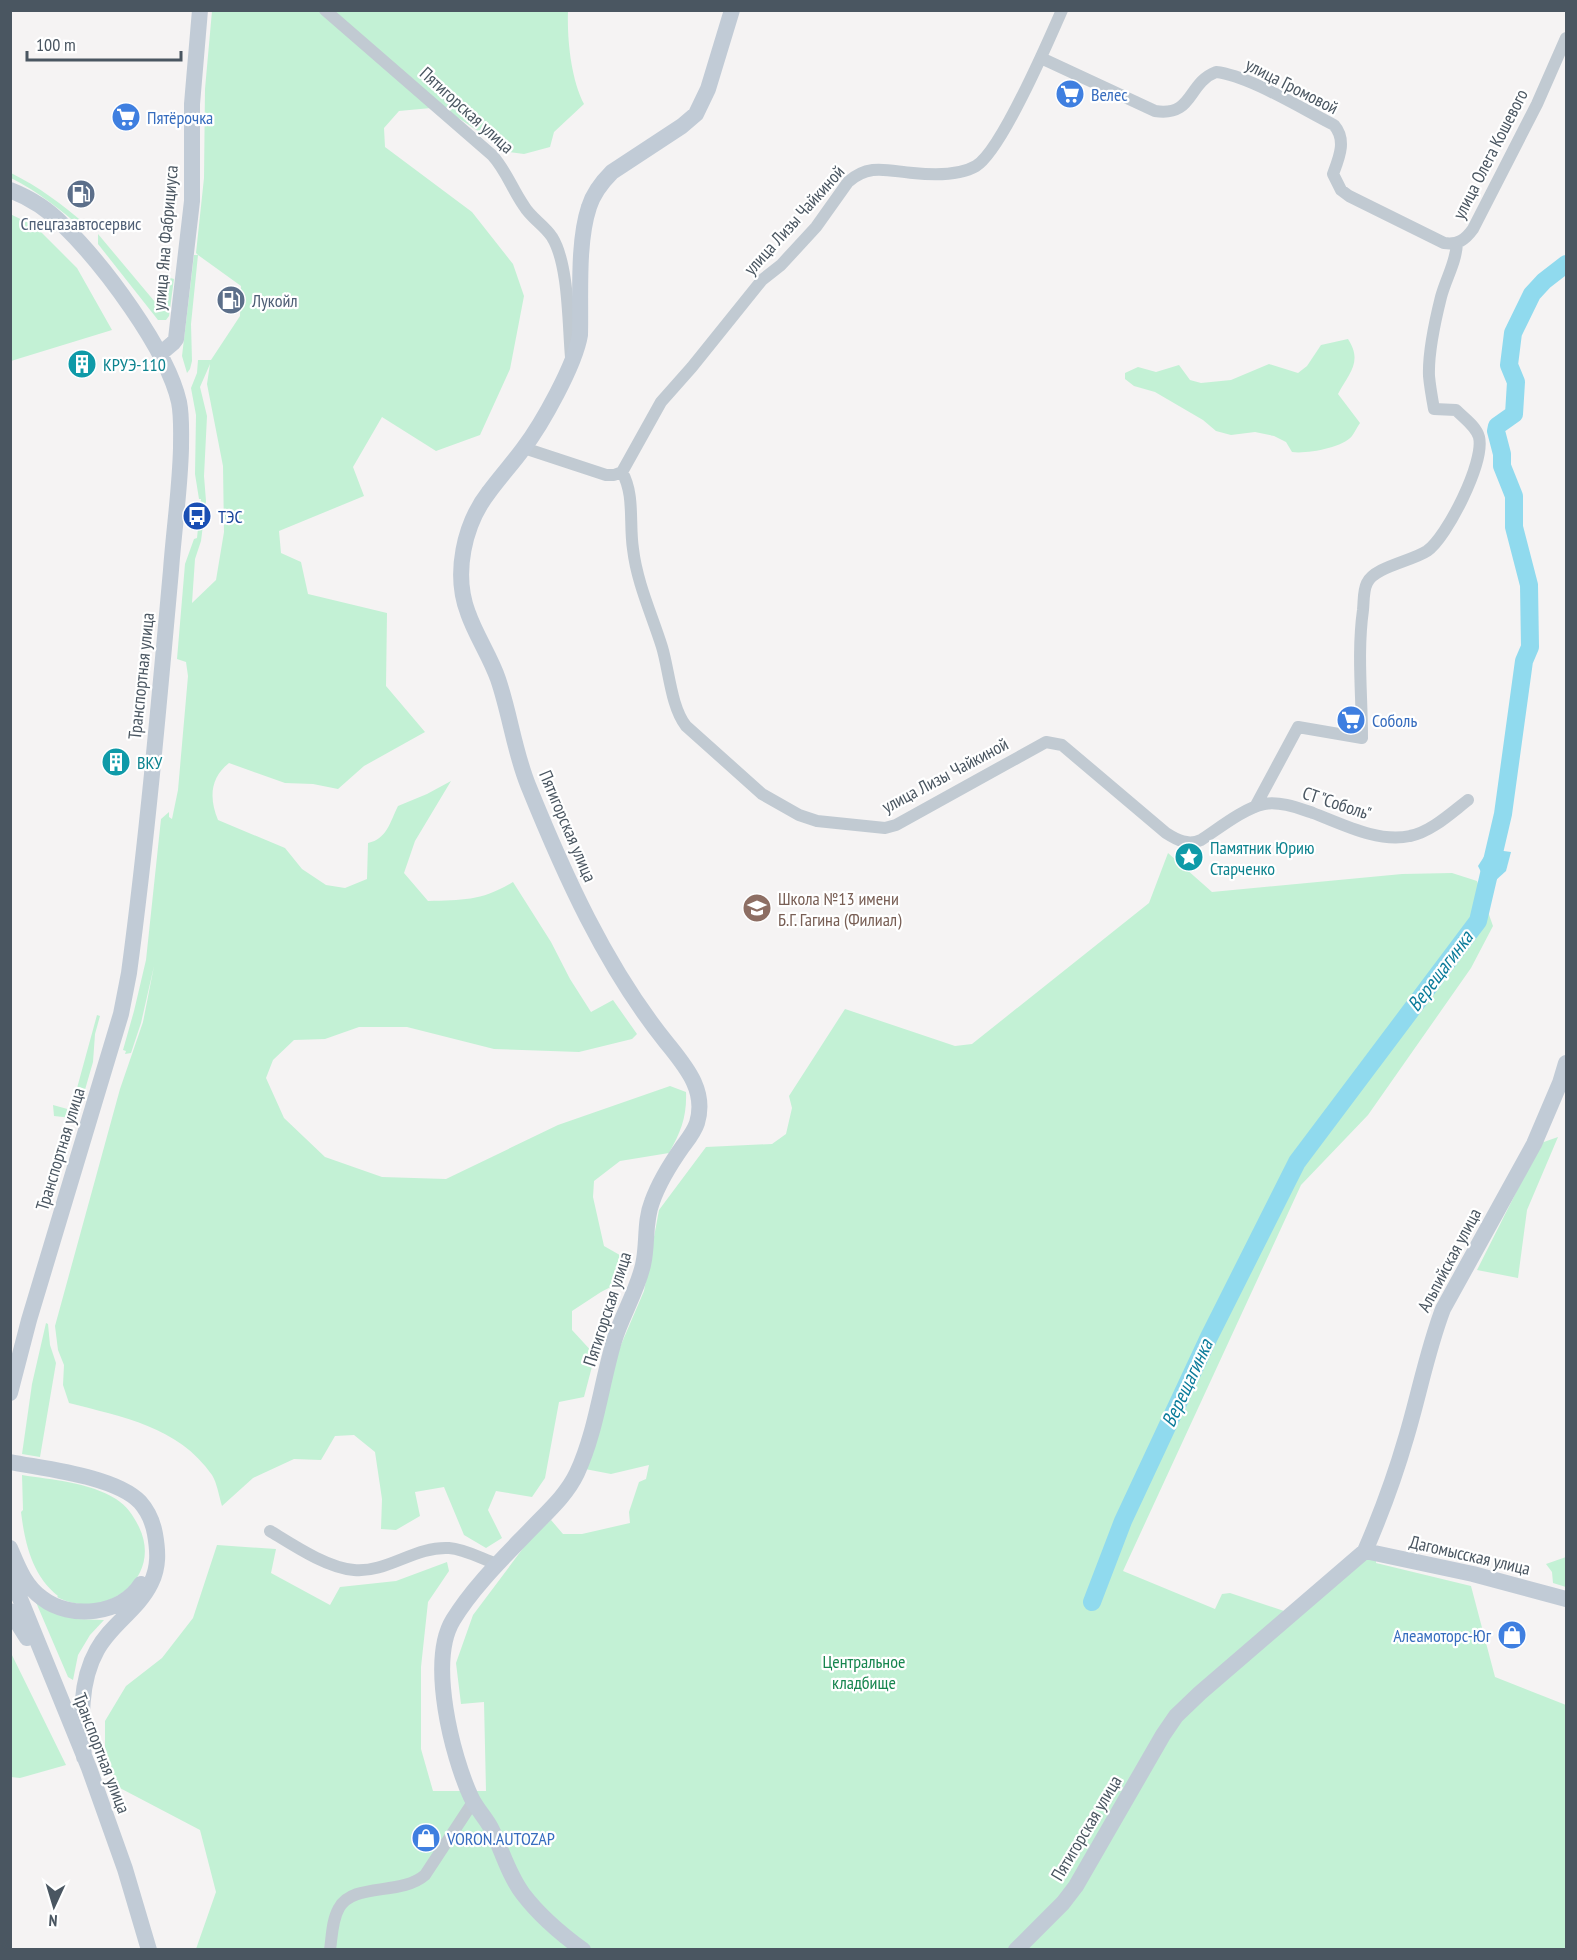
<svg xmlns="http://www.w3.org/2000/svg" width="1577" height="1960" font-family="'PT Sans Narrow',sans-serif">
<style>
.green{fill:#c3f1d5;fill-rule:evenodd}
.water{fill:#90daee}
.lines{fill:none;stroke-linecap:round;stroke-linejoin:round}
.river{stroke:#90daee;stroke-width:18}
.street{stroke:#c1cad2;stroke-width:12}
.secondary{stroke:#c1cbd6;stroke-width:16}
.labels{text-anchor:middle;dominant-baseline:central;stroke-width:4.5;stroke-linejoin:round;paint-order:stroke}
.street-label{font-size:18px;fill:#4a5661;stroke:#fff}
.shop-label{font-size:18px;fill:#366cbe;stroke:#fff;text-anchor:start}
.service-label{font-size:18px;fill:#4e5e75;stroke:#fff}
.culture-label{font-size:18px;fill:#0d838f;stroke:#fff;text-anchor:start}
.transit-label{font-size:18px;fill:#164399;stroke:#fff;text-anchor:start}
.education-label{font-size:18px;fill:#785e54;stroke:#fff;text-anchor:start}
.park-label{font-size:18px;fill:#17864f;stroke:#fff}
.water-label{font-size:20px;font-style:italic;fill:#0c7c9b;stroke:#fff}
</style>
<rect width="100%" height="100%" fill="#f5f3f3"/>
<path class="green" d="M212,11H568C567,39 571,79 584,104L554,132L550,147L524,154L509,152L460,119L431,108L399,111L384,128L385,147L472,212L513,264L524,296L510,369L480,435L436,451L382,417L353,467L364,496L279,531L281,553L301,562L308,594L387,613L386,686L425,732L364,766L338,789L313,784L285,783L229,763C210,778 209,798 218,820L285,848L302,869L326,885L345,888L367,879L368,843C387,839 390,822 398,806L427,794L451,781L415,841L404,873L428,901C463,900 482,901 513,882L551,942L570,979L591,1012L613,1000L637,1034L632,1039L579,1052L494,1049L407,1027H359L325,1039L294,1040L273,1060L266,1078L284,1118L325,1157L382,1177L446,1179L558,1125L670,1086L686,1092C687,1116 681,1132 669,1153L620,1161L594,1181L593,1197L604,1246L625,1258L624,1280L601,1292L572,1311V1330L595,1355L584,1397L559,1402L545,1478L532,1497L496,1491L488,1510L502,1538L486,1548L464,1535L444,1487L415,1492L420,1516L396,1530L381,1529L382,1499L375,1452L354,1435L335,1436L321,1460L294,1459L253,1478L222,1506C219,1496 217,1483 212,1475C178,1426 122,1417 69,1403L63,1385L64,1365L58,1350L55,1326L120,1089L143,1022L154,966L141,1023L131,1053L125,1054L126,1051L123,1050L134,1011L146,960L161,819L169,812V817L172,819L178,790L188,676L186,662L177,659L185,564L194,539L197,538L201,499H199L195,474L196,415L191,388L197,373L198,360H211L240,316L241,286L198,255L191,324L192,361L190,369L187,373L182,356L194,255H198L196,253L204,178L205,89ZM210,364L207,384L223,466L224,532L216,580L192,603L195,559L201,541L206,501L204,476L207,416L200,387Z
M11,173C39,187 62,204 86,225L87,230L85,231C61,210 39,192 11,178Z
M10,214L35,226L77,268L112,330L11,361Z
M98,234L155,302L159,300L167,277L174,279L169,316L166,320H158L98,244Z
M1348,339C1363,362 1349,373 1338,394L1360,423C1357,427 1355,432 1352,436C1342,448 1307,454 1292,452L1286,442L1274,436L1255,432L1231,435L1216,431L1203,420L1155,392L1134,386L1125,379V373L1138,367L1156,372L1179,365L1190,380L1201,383L1231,380L1269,364L1298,373L1307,366L1321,345Z
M1168,853L1212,892L1402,874L1452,873L1477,881L1493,926L1471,968L1368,1115L1301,1185L1123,1571L1215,1609L1222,1594L1230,1593L1290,1613L1377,1548L1376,1563L1471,1586L1495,1677L1566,1705V1946L1564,1949H196L216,1892L200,1830L118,1787L105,1755V1721L126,1686L162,1658L193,1618L217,1545L276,1549L271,1573L330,1605L340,1587L396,1581L447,1562L449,1571L428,1602L421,1667V1749L433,1791H486L484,1702L461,1704L456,1663L473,1615L530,1539L551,1520L563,1534H582L630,1523L629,1512L639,1482L646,1479L649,1465L611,1474L585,1469L614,1361L644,1291L659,1210L706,1147L772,1144L786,1134L792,1108L789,1096L845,1009L955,1046L972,1044L1149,903Z
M97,1015L100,1016L95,1034L93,1062L78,1114L72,1118L54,1116L53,1105L71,1110Z
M1558,1137L1527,1210L1518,1278L1477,1270L1541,1143Z
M46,1323L48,1324L50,1345L56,1363L40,1457L22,1454L32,1384Z
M22,1475C52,1480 89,1482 116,1499C127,1506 133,1515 139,1527C164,1579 104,1622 57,1597L58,1596C32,1575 25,1544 21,1512L23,1510Z
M1566,1557V1587L1553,1583L1552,1572L1546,1564Z
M35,1600L76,1619L104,1620L90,1635L78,1655L73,1680L68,1677Z
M10,1651L66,1765L20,1778L11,1777Z"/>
<path class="water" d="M1489,849L1511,852L1506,871L1496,880L1483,876L1478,866Z"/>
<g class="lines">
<path class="river" d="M1092,1602L1123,1521L1209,1337L1297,1162L1478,921L1503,814L1524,661L1530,647L1529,585L1514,527V496L1502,466V454L1496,431L1497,426L1514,414L1516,382L1509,365L1513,333L1532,294L1544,281L1566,264"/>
<path class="street" d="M325,10L492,155C506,170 512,189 524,206C531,218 544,225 552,237C569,264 568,325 571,357
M1041,58L1155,111C1194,117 1187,83 1216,72C1248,75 1304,110 1334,125C1347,140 1339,158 1333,174L1341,190L1349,196L1444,243C1458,245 1465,240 1473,229L1537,104L1566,38
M524,448L606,475H614L622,472L661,402L692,367L762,280L781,265L816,227L848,182C869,163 888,171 913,173C932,175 959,176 976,166C1001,151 1048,42 1062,10
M622,472C635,495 629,523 633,549C637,583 652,615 662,647C669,670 671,707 686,726L762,794L799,815L817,821L885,828L896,825L1046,742L1062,745L1166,833C1177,840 1188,846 1201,840C1218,829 1244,808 1264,804C1280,801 1298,808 1313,813C1342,824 1378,843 1410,836C1431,832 1451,813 1468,800
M1255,807L1298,727L1362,738C1362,695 1357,653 1363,610C1364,601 1363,591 1367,583C1374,567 1412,561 1427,551C1447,537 1485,462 1479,437C1476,426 1464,418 1456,410L1434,409C1432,398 1430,387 1429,376C1428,351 1435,321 1441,297C1446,278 1456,263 1457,243
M270,1531C293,1545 327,1568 354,1570C387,1573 415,1546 449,1548C465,1549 482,1559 497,1564
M330,1950C332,1936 332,1920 339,1908C353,1882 401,1896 425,1875L473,1802"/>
<path class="secondary" d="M10,190C30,198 49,210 63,225C103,264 167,349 179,402C182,417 181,433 181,448C180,489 174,529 171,570C159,704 147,839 129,973L121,1014L29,1320L10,1393
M160,354L173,343L176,339L192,201V104L200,10
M10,1462C45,1469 115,1476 140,1502C148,1511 153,1523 155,1534C158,1551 159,1567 151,1583C138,1610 111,1624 97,1650C79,1682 81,1722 84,1757
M10,1548C18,1567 25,1586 42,1598C70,1620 122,1615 141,1584
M1365,1551L1473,1574L1566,1599
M10,1574L89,1768L125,1869L149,1950
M10,1611L27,1638
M583,1950C561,1934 539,1915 523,1894C508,1874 502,1850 491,1828C485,1817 476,1808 471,1797C452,1756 428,1661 453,1620C473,1587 504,1557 530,1530C547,1512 566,1496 577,1473C596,1432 601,1385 614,1341C622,1315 637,1291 643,1265C648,1244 644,1222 652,1202C659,1182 671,1163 683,1146C689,1138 694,1132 697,1123C707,1090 685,1066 666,1042C605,966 564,874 528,785C514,750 510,714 498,679C490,656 476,636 468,613C453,574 464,524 489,492C500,477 512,464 523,449C542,424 575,365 580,335C581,297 577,243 589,207C593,194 602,182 612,172L682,126L696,114L708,89L732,10
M1016,1950L1063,1903L1076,1886L1163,1735L1176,1716L1200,1693L1365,1551C1381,1514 1395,1476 1406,1438C1419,1395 1427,1351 1443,1309L1534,1144L1560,1083L1566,1063"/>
</g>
<defs>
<g id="supermarket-disc" transform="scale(1.5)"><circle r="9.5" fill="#3f7fe0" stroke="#fff"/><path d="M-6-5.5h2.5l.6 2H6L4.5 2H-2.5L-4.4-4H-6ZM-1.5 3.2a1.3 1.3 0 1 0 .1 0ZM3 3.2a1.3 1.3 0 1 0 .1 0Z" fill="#fff"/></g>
<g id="fuel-disc" transform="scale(1.5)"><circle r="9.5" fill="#5c6f8a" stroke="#fff"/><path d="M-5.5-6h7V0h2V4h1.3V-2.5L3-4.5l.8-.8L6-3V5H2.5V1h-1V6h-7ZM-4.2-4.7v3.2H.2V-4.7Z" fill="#fff"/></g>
<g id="building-disc" transform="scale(1.5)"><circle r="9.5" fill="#0f9aa8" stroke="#fff"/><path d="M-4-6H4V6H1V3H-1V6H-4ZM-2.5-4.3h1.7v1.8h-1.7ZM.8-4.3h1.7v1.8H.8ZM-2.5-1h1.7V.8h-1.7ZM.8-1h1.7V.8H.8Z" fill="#fff"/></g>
<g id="bus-disc" transform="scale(1.5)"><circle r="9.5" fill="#1a4fb4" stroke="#fff"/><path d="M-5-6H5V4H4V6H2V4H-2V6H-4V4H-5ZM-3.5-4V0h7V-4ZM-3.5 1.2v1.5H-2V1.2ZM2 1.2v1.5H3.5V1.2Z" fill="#fff"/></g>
<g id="sight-disc" transform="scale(1.5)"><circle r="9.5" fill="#0f9aa8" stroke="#fff"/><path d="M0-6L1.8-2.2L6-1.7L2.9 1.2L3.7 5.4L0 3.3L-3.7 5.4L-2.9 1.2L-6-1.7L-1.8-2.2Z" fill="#fff"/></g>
<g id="school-disc" transform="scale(1.5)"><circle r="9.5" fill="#8d6e63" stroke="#fff"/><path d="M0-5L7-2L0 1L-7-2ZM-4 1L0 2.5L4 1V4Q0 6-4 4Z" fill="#fff"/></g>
<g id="shop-disc" transform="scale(1.5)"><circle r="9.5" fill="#3f7fe0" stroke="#fff"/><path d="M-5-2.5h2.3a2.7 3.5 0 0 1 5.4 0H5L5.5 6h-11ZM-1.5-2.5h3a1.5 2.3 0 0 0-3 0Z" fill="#fff"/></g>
</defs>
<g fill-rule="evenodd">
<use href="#supermarket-disc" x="1070" y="94"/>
<use href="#supermarket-disc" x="126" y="117"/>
<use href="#fuel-disc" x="81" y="194"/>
<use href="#fuel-disc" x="231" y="300"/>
<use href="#building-disc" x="82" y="364"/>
<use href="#bus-disc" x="197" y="516"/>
<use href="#supermarket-disc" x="1351" y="720"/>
<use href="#building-disc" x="116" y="762"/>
<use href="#sight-disc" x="1189" y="857"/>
<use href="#school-disc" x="757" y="908"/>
<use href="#shop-disc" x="1512" y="1635"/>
<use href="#shop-disc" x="426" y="1838"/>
</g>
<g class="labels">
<g class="street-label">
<text transform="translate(1292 86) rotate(27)">улица Громовой</text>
<text transform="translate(467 110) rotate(42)">Пятигорская улица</text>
<text transform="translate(1490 154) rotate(-63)">улица Олега Кошевого</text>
<text transform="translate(794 220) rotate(-48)">улица Лизы Чайкиной</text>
<text transform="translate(165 238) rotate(-85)">улица Яна Фабрициуса</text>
<text transform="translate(141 676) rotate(-84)">Транспортная улица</text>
<text transform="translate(945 775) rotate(-28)">улица Лизы Чайкиной</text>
<text transform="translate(1337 803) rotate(18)">СТ "Соболь"</text>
<text transform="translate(568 826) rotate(67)">Пятигорская улица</text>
<text transform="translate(60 1149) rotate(-73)">Транспортная улица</text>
<text transform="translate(1449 1260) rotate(-62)">Альпийская улица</text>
<text transform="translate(607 1309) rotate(-72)">Пятигорская улица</text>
<text transform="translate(1470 1555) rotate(13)">Дагомысская улица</text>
<text transform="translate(102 1753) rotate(69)">Транспортная улица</text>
<text transform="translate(1086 1828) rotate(-59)">Пятигорская улица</text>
</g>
<g class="shop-label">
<text x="1091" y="94">Велес</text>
<text x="147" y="117">Пятёрочка</text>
<text x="1372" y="720">Соболь</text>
<text x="1491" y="1635" text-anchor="end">Алеамоторс-Юг</text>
<text x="447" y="1838">VORON.AUTOZAP</text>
</g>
<g class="service-label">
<text x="81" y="223">Спецгазавтосервис</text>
<text x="252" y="300" text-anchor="start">Лукойл</text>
</g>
<g class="culture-label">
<text x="103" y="364">КРУЭ-110</text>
<text x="137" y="762">ВКУ</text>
<text x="1210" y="847">Памятник Юрию<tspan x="1210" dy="21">Старченко</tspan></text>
</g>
<g class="transit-label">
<text x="218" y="516">ТЭС</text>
</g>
<g class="education-label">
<text x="778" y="898">Школа №13 имени<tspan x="778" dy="21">Б.Г. Гагина (Филиал)</tspan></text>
</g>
<g class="park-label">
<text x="864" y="1661">Центральное<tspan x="864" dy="21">кладбище</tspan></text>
</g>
<g class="water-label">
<text transform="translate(1440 971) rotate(-53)">Верещагинка</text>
<text transform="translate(1187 1383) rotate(-65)">Верещагинка</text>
</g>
</g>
<rect width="1577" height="1960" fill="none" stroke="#4a5661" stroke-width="24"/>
<g transform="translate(54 1906) rotate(184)" stroke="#ffffff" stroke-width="4.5" paint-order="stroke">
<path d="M0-4.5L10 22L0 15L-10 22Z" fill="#4a5661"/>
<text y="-9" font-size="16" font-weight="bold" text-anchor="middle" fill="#4a5661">N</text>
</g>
<path d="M27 51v9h154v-9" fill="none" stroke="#4a5661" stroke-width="3"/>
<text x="36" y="51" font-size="18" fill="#4a5661" stroke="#ffffff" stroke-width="4.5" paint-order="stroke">100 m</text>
</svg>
